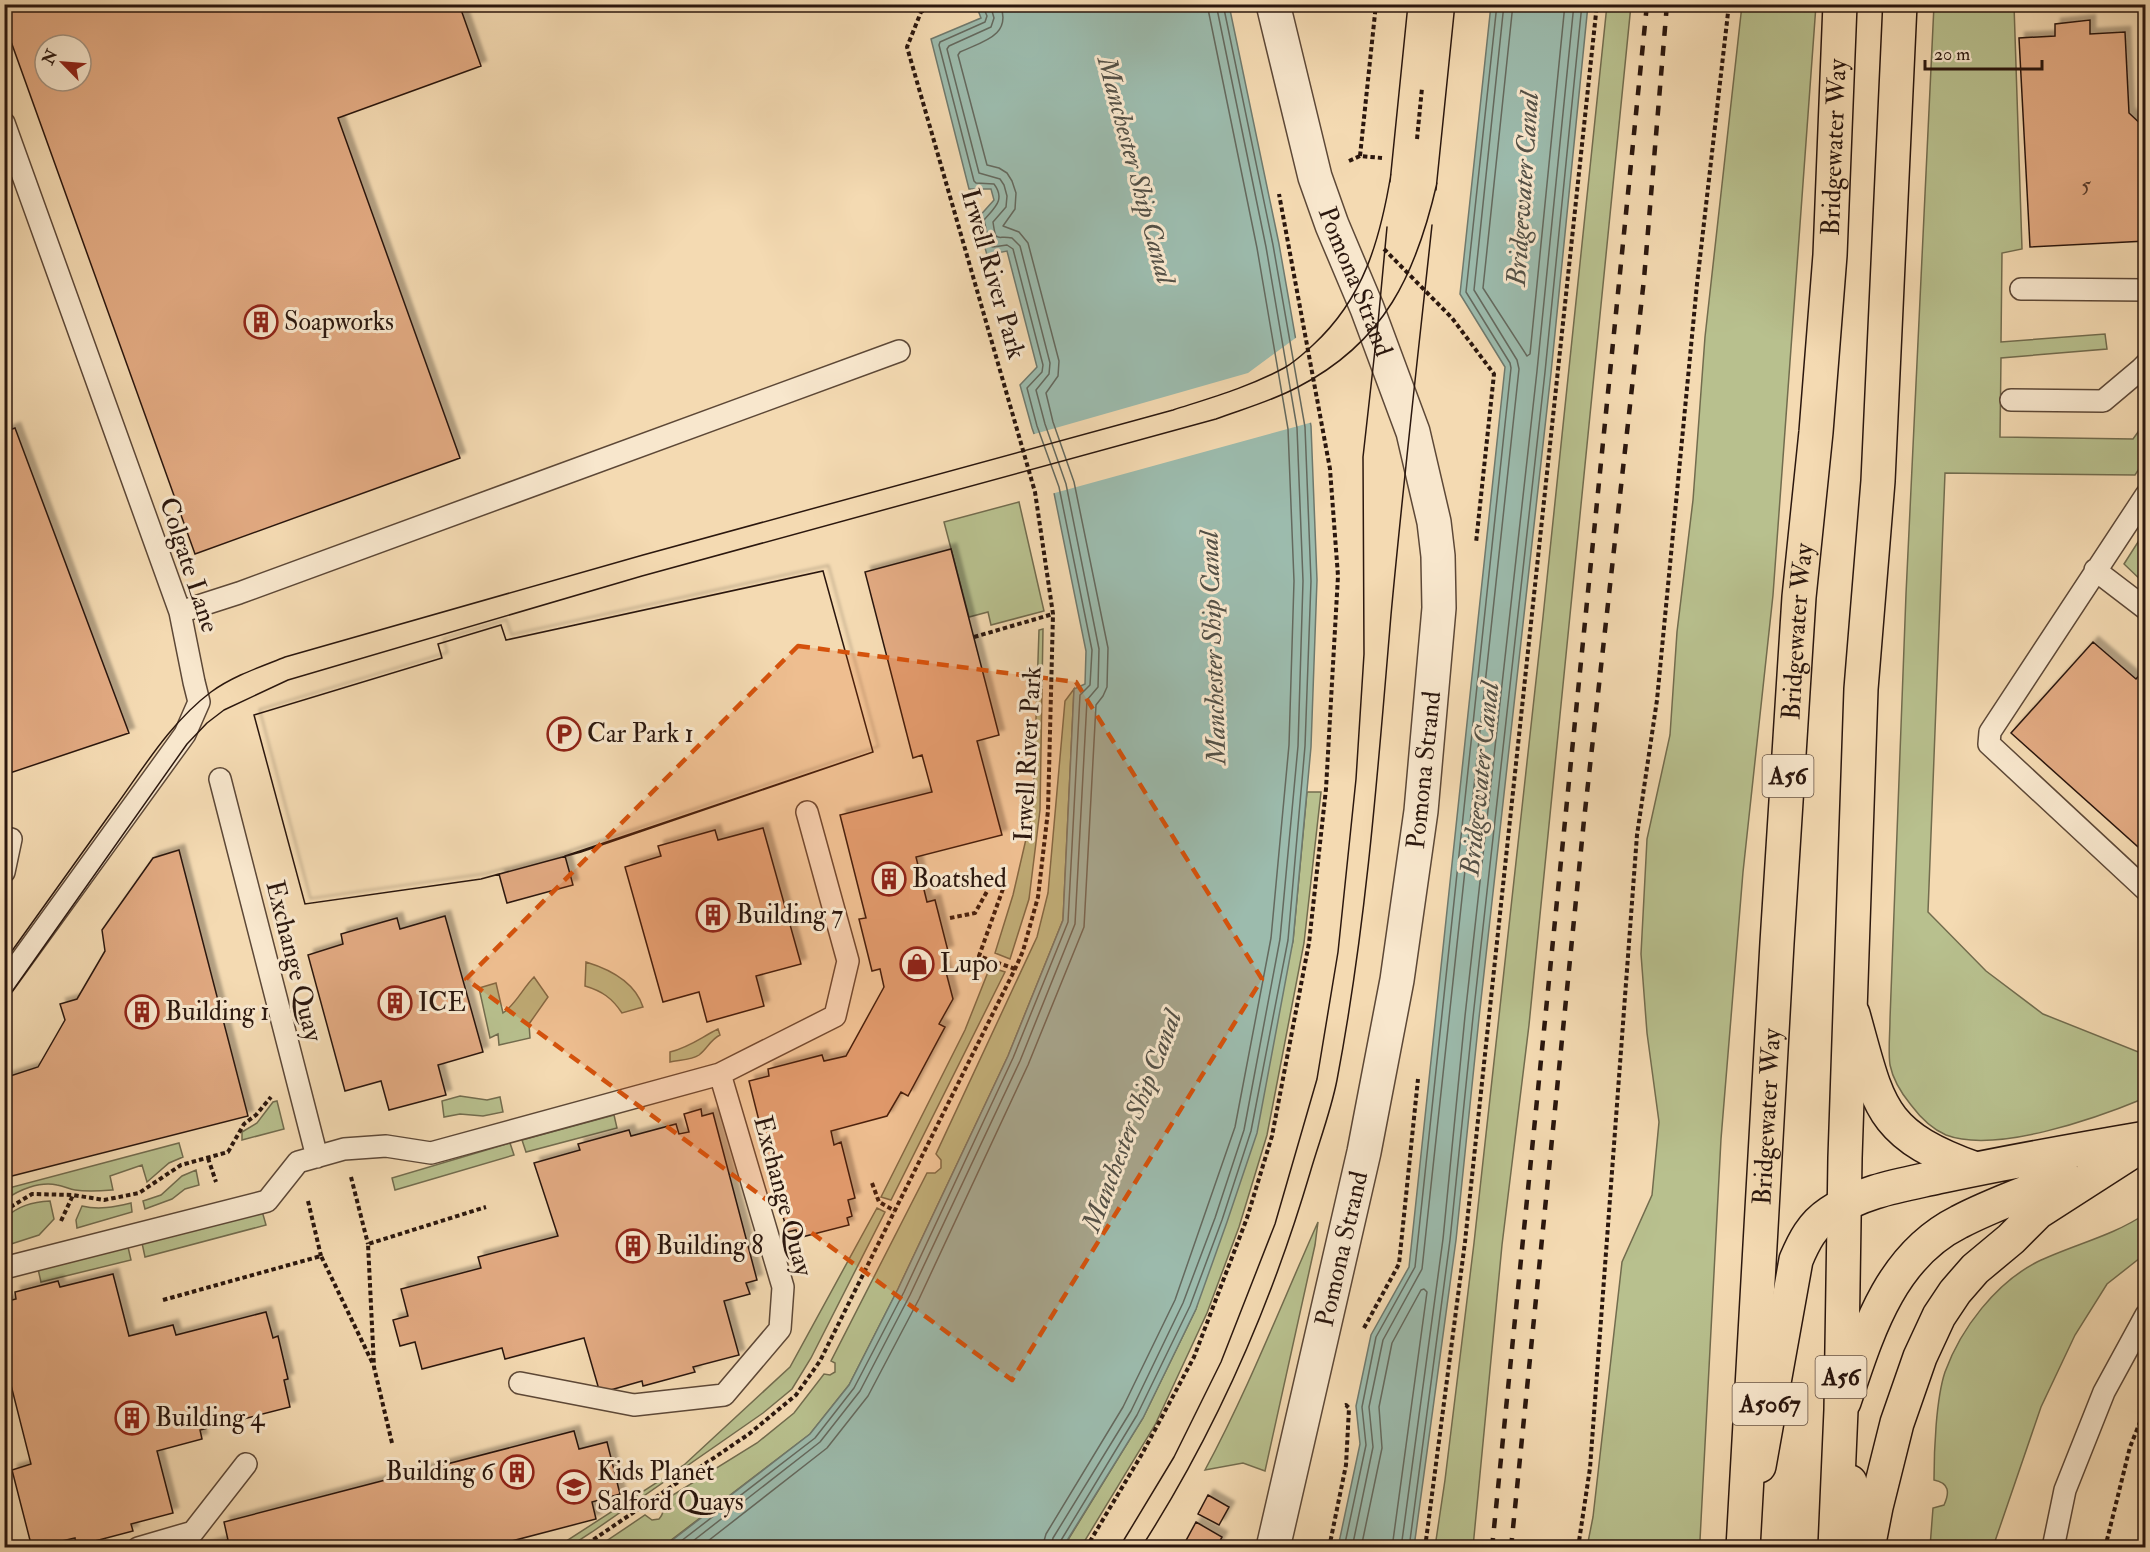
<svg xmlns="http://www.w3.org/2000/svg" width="2150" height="1552" font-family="'IM FELL Double Pica',serif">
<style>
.green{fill:#b8c08e;stroke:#726c4e;stroke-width:1.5}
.water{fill:#9cbbad;stroke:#6f796d;stroke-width:1.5}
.pier{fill:#f4dab2}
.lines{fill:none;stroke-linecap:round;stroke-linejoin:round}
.shore{stroke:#64695e;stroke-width:1.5}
.building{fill:#e2aa82;stroke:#2b170e;stroke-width:1.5;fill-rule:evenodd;filter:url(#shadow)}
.lane-casing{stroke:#5d4837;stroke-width:24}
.street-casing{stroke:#5d4837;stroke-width:36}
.primary-casing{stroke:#2b170e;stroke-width:36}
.highway-casing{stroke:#2b170e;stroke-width:36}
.path{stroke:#2b170e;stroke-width:4;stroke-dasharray:4.5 3;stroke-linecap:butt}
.lane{stroke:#f8e7cd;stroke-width:21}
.street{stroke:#f8e7cd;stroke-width:33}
.primary{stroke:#f4dab2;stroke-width:33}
.highway{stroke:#f4dab2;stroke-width:33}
.tram{stroke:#2b170e;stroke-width:1.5}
.rail{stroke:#2b170e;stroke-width:4.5;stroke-dasharray:10 10;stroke-linecap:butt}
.marked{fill:#d5520c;fill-opacity:0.2;stroke:#d5520c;stroke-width:4.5;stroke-dasharray:12 8;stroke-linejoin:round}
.labels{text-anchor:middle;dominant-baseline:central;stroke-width:6;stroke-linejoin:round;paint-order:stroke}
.number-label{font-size:22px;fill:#593c2b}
.shield{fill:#f8e7cd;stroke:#685547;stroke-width:1.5}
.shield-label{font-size:24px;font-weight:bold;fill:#2b170e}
.street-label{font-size:26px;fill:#2b170e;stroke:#f8e7cd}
.poi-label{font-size:26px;fill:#2b170e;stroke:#f8e7cd;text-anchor:start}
.water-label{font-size:27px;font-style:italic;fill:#535046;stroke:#f8e7cd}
</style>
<defs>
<filter id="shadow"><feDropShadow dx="5.5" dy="-5.5" stdDeviation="1.5" flood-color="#0004"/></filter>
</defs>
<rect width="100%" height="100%" fill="#f4dab2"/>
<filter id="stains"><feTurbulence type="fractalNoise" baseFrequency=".00333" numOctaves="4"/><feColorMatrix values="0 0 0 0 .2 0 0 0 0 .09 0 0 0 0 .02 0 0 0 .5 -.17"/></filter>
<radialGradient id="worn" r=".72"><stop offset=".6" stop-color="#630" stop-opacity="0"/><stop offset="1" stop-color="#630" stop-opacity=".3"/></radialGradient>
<path class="green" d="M1607,5H1631L1529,1025L1502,1245L1473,1547H1435L1445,1480L1474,1243L1543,617Z
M1742,5H1816L1773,595L1743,872L1721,1139L1700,1540L1699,1547H1587L1593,1517L1622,1262L1652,1195L1659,1122L1647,1033L1641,954L1647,839L1670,735L1677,632L1693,500L1705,337Z
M1934,5H2014L2022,249L2002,253L2001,342L2105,334L2107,349L2001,358L2000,437L2133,439L2146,421L2145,460L2135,475L1945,473L1928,912L1986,971L2043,1014L2146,1055L2145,1098C2097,1118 1996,1154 1946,1135C1932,1129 1920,1117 1911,1105C1902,1094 1893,1080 1890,1065C1888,1051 1890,1034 1890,1019L1906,594Z
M1019,502L1044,611L991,625L988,612L969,617L944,522Z
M2145,531V555L2143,559L2145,562V584L2124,564Z
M1043,629L1040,810L1029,899L1010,959L995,953L1013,895L1033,809L1039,630Z
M1074,689L1063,920L1008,1056L898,1289L849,1385L810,1434L662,1547L596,1548L645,1515L652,1520L659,1519C664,1513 664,1510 660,1503L757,1443L794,1413L824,1374L830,1375L835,1372V1363L831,1361L927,1173H935L941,1168V1160L936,1154L1037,937L1048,893L1065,701Z
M1307,792H1321L1304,943L1267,1135L1239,1227L1207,1313L1155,1425L1081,1547L1063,1548L1143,1418L1196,1309L1293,941Z
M586,962C609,969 635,982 643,1007L622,1013C612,998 602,991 585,986Z
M990,967L1005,972L891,1200L881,1197L965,1030Z
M534,977L548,997L529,1024L530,1038L499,1045L498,1034L490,1038L479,988L496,983L503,1013C516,1004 523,988 534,977Z
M718,1029L720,1035C710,1040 708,1048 699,1055C692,1060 679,1060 670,1062V1052C690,1047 700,1038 718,1029Z
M460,1096L487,1100L500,1097L503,1112L483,1116L460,1114L444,1117L442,1101Z
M277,1101L284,1129L242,1140V1132L257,1123L273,1102Z
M614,1115L617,1128L526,1152L522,1140Z
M179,1143L183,1157L169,1163L147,1182L142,1165L110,1176L113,1190C100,1191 88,1192 75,1190C69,1189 64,1186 57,1185C40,1181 18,1190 5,1200V1189Z
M510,1143L514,1155L395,1190L392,1178Z
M196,1170L199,1185L185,1189L172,1199L145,1209L143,1201L161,1195L182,1176Z
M50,1201L54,1219L39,1235L5,1246V1218C18,1206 32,1202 50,1201Z
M131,1203L132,1212L77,1228L76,1220L82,1206C99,1210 114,1207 131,1203Z
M877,1208L885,1212L811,1358L792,1389L763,1413L592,1532L569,1547H557L684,1465L790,1367Z
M262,1211L266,1225L145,1257L142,1243Z
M2145,1214V1254L2107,1284L2075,1335L2041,1407L1993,1547H1930L1933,1508L1944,1505C1950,1492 1949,1483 1934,1480C1934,1451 1936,1399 1945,1372C1961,1328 1996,1283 2037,1262C2072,1245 2113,1236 2145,1214Z
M1318,1222L1315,1245L1265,1471L1243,1463L1205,1470C1248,1390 1281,1305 1318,1222Z
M128,1247L131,1260L41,1282L38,1269Z"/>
<path class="water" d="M976,5H1229L1279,244L1311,426L1317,580L1311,747L1293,941L1257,1133L1227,1222L1196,1309L1143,1418L1063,1547L662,1548L810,1434L849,1385L898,1289L1008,1056L1063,920L1074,689L1085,684L1086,651L1053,488L1032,428L1020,385L1037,367L1007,251L987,255L977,219L994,200L991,189H969L931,39L981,18Z
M1491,5H1588L1551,373L1479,1018L1456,1240L1414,1547H1338L1360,1444L1356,1406L1371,1335L1409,1267L1505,367L1460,294Z"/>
<path class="pier" d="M1297,337L1313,422L1051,494L1031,435L1248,373Z"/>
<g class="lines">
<path class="shore" d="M1513,4L1483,288L1527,356L1530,354L1565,4
M672,1548L815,1438L854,1388L904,1292L1013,1058L1068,922L1080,695L1090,685L1092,650L1059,487L1037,426L1027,388L1042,372L1043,365L1013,249L1007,245L993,247L990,246L984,220C994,208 1006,200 994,184L976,183L974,181L939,45L940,42L985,22L987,16L982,4
M684,1548L820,1442L860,1391L910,1295L1020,1061L1075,924L1087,700L1098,687L1099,649L1066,484L1045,424L1036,390L1049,374L1050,363L1020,246L1012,238C996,235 996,244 993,222L1006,207L1007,196L1004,185L1000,179L979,173L947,49L949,46L991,27L994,18L990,4
M699,1548L827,1448L868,1396L919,1299L1028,1065L1084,927L1096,705L1103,696L1107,687L1108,648L1074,482L1053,422L1046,393L1058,376L1059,361L1028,243L1019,232L1003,226L1015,209L1016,193L1012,181L1007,173L999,168L987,165L958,55L960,52C981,42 1013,36 1000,4
M1042,1548L1046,1534L1123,1407L1175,1300L1235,1127L1271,938L1289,745L1294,581L1288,429L1257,248L1207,4
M1051,1548L1053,1538L1131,1411L1183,1303L1215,1218L1244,1130L1280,939L1298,746L1303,581L1297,428L1266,247L1216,4
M1059,1548L1060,1542L1137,1415L1190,1306L1222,1220L1251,1131L1288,940L1305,746L1311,581L1305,427L1273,245L1223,4
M1344,1548L1366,1445L1362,1407L1376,1337L1415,1267L1511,368L1510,363L1466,292L1497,4
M1352,1548L1373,1447L1369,1407L1383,1340L1422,1269L1519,369L1517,360L1474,290L1504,4
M1361,1548L1382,1448L1379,1407L1392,1343L1421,1290L1424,1289L1427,1292L1392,1548
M1401,1548L1443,1239L1465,1016L1537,371L1574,4
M1409,1548L1450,1240L1473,1017L1545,372L1582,4"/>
</g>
<path class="building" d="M4,4H459L481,66L338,118L460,458L195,554L4,22ZM45,45H81V81H45Z
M2090,20V34L2125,32L2129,113L2146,129V241L2030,247L2019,38L2055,36V24Z
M15,428L129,733L4,775V432Z
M951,549L999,735L977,741L1002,835L916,857L927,902L935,900L948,951L941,953L953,999L939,1024L945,1027L908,1096L901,1092L887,1116L831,1131L834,1145L841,1142L855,1198L848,1200L852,1216L847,1218L849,1225L798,1238L796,1230L787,1232L749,1081L769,1076L768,1069L822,1055L824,1061L846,1056L884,987L880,969L872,971L859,919L866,918L840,815L932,792L922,755L913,758L865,572Z
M823,571L873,752L581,852L481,879L305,904L254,715L442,658L438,644L501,625L506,640Z
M823,571L873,752L565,856L573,885L507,903L499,874L481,879L305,904L254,715L442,658L438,644L501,625L506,640Z
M2093,642L2136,679L2146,668V854L2011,733Z
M763,828L801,964L756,976L764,1006L707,1022L699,992L663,1002L625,867L661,856L658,846L715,830L718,840Z
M179,850L248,1116L4,1178V1078L38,1067L65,1020L60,1004L77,999L105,951L102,930L153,858Z
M445,916L483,1052L438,1065L446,1095L389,1110L381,1081L345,1091L308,955L343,944L341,934L397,918L400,929Z
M701,1109L702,1116L713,1113L757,1280L746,1283L750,1294L724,1301L739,1355L693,1367L695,1372L643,1386L642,1381L600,1393L584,1338L505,1359L502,1348L422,1369L415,1342L400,1346L393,1320L408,1316L401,1289L481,1268L478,1257L558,1236L534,1163L580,1150L578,1144L629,1130L631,1136L676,1124L679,1134L689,1132L684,1114Z
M113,1274L129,1336L173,1325L176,1335L266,1312L273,1338L278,1336L288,1379L284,1380L290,1407L200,1430L202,1439L157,1451L173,1513L131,1524L133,1531L76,1546L75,1538L32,1548L12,1470L31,1464L11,1385L4,1386V1302L16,1299L15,1292L58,1281L60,1287Z
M574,1431L579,1449L607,1442L620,1494L592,1502L596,1519L485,1548H200L228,1540L224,1522Z
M1208,1495L1229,1507L1219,1525L1198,1514Z
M1196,1522L1222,1537L1216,1548H1182Z"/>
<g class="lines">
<g class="lane-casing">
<path id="lane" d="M4,123L180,612L194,682L199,702L185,734L4,984
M2021,289L2146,290
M2011,400L2103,401L2141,369L2146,364
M2146,495L1990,732L1989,744L2146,890
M2095,570L2146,609
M180,612L239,593L899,351
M220,779L317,1157
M4,872L11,839
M4,1268L267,1201L298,1162L344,1149L386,1146L431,1153L720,1074L835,1016L848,961L807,812
M520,1383L634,1405L724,1395L780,1329L783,1287L720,1074
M138,1548L193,1532L246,1464
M2053,1548L2065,1490L2104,1392L2146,1315"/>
</g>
<g class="street-casing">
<g id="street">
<path id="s1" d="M1273,4L1315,177L1332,225L1367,308L1413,432L1434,522L1438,556L1439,608L1421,811L1397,980L1364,1152L1273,1548"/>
</g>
</g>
<g class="primary-casing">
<path id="primary" d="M1853,1014C1879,1106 1878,1134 1976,1169
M1844,1402C1867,1334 1889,1257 1959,1222C1993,1204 2030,1192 2064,1177
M1759,1466L1796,1260C1804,1241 1812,1225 1830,1213C1862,1191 1902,1185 1938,1177C2007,1162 2076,1150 2146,1138
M1868,1548L1876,1507L1897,1423L1920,1357L1939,1316L1955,1292L1975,1269L2011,1239L2038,1212L2144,1144"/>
</g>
<g class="highway-casing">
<g id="highway">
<path d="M1850,1482L1863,1548"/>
<path id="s2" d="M1743,1548L1777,943L1799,597L1816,432L1830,255L1840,4"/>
<path d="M1835,1548L1841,1410L1845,1158L1861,689L1878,481L1900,4"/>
</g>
</g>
<path class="path" d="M1417,139L1422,88
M1360,156L1376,4
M1349,161L1360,156L1382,158
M1384,249L1452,318L1494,374L1476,543
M974,637L1053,614
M950,918L975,913L995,877L1004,886L979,956L1015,969
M208,1158L216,1182
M351,1177L368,1244
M872,1183L879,1202L895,1211
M308,1201L321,1256
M4,1211L32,1194L73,1195L104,1200L139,1193L181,1165L228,1152L244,1124L256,1115L271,1097
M61,1221L73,1195
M163,1300L321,1256L373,1364
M1364,1328L1399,1264L1418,1079
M392,1443L374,1367L368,1244L486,1207
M581,1548L749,1434L796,1395L820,1361L1015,969L1023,951L1038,897L1048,811L1053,614L1035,492L907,47L921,12L935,4
M1086,1548L1142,1454L1194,1357L1247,1218L1272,1136L1309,943L1326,789L1338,576L1330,469L1279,194
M1329,1548L1346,1465L1349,1408L1346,1405L1343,1406
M1425,1548L1465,1242L1597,4
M1578,1548L1590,1468L1637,835L1657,700L1697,284L1729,4
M2105,1548L2130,1447L2146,1407"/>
<use href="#lane" class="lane"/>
<use href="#street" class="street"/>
<use href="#primary" class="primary"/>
<use href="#highway" class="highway"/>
<path class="tram" d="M1390,182L1408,4
M1436,190L1455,4
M4,962C41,910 78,859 115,807C144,767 171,722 211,692C233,676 260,667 285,657L643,555L1173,410C1210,398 1249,387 1284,368C1295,362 1304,353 1313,345C1364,298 1380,240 1391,174
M4,1003L187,744L207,723L224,710L288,680L642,576L1216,419C1243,409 1272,401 1298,387C1385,342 1416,274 1437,183
M1119,1548L1174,1457L1221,1362L1275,1224L1317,1079L1338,952L1356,779L1364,654L1363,457L1378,323L1387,227
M1141,1548C1216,1431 1271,1305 1310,1173C1319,1142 1331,1111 1337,1080C1366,928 1378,770 1391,615C1403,485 1418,355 1432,225"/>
<path class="rail" d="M1492,1548L1647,4
M1511,1548L1584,820L1644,279L1667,4"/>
</g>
<path class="marked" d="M798,646L1076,682L1262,979L1012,1380L466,979Z"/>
<defs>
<g id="building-ring" transform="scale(1.725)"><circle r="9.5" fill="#f8e7cd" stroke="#8f2418" stroke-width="1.5"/><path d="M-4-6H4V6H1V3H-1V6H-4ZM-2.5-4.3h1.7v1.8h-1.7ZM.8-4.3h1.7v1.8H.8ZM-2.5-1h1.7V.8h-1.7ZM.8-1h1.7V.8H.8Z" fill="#8f2418"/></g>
<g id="parking-ring" transform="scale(1.725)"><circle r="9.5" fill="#f8e7cd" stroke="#8f2418" stroke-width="1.5"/><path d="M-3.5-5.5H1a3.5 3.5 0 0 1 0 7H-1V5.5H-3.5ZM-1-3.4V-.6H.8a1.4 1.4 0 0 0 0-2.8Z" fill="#8f2418"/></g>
<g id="shop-ring" transform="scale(1.725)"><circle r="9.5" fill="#f8e7cd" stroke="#8f2418" stroke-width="1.5"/><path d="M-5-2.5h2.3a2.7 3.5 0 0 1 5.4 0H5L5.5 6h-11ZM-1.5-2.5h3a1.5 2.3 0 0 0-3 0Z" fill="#8f2418"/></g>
<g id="school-ring" transform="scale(1.725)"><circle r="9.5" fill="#f8e7cd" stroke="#8f2418" stroke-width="1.5"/><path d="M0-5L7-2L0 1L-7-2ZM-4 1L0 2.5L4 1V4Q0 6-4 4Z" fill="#8f2418"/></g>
</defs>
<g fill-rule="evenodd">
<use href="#building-ring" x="261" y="322"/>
<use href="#parking-ring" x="564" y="734"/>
<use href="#building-ring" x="889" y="879"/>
<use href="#building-ring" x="713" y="915"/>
<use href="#shop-ring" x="917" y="964"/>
<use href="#building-ring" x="395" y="1003"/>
<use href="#building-ring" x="142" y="1012"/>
<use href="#building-ring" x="633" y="1246"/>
<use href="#building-ring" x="132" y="1418"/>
<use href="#building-ring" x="517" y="1472"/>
<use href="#school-ring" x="574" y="1487"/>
</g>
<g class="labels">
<g class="number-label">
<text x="2086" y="185">5</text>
</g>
<g class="shield">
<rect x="1762.5" y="755" width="51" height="42" rx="4.5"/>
<rect x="1815.5" y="1356" width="51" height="42" rx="4.5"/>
<rect x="1732.5" y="1383" width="75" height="42" rx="4.5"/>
</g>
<g class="shield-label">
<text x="1788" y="776">A56</text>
<text x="1841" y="1377">A56</text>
<text x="1770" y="1404">A5067</text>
</g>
<g class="street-label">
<text stroke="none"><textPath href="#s2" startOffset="1404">Bridgewater Way</textPath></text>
<text transform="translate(993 274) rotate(74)">Irwell River Park</text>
<text stroke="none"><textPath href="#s1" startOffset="290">Pomona Strand</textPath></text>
<text transform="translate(189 565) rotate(72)">Colgate Lane</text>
<text stroke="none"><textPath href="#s2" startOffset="918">Bridgewater Way</textPath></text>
<text transform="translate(1028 754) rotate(-87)">Irwell River Park</text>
<text transform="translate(1424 770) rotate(-84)">Pomona Strand</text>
<text transform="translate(294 961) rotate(76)">Exchange Quay</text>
<text stroke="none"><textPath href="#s2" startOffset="432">Bridgewater Way</textPath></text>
<text transform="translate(783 1196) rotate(75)">Exchange Quay</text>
<text transform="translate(1342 1249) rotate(-77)">Pomona Strand</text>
</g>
<g class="poi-label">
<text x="284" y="322">Soapworks</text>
<text x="587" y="734">Car Park 1</text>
<text x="912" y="879">Boatshed</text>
<text x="736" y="915">Building 7</text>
<text x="940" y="964">Lupo</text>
<text x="418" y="1003">ICE</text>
<text x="165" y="1012">Building 1</text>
<text x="656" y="1246">Building 8</text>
<text x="155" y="1418">Building 4</text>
<text x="494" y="1472" text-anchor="end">Building 6</text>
<text x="597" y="1472">Kids Planet<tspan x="597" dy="30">Salford Quays</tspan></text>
</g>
<g class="water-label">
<text transform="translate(1136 170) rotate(75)">Manchester Ship Canal</text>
<text transform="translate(1523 189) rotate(-86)">Bridgewater Canal</text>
<text transform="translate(1213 648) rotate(-92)">Manchester Ship Canal</text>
<text transform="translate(1480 779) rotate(-84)">Bridgewater Canal</text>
<text transform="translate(1132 1121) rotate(-69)">Manchester Ship Canal</text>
</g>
</g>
<rect width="2150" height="1552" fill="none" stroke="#f4dab2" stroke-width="24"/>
<rect x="6" y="6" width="2138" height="1540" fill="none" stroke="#2b170e" stroke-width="3"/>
<rect x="12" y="12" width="2126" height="1528" fill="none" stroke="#2b170e" stroke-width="1.5"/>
<g transform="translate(63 63) rotate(295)"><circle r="28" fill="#f8e7cd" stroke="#a69481" stroke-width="1.5"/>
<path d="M0-4.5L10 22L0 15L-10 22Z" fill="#8f2418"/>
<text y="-9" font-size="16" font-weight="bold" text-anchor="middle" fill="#2b170e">N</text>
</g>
<path d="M1925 60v9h117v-9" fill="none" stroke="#2b170e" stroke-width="3"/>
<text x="1934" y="60" font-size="18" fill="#2b170e" stroke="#f8e7cd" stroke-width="4.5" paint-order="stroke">20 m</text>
<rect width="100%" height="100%" filter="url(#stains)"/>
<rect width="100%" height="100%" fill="url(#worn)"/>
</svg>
